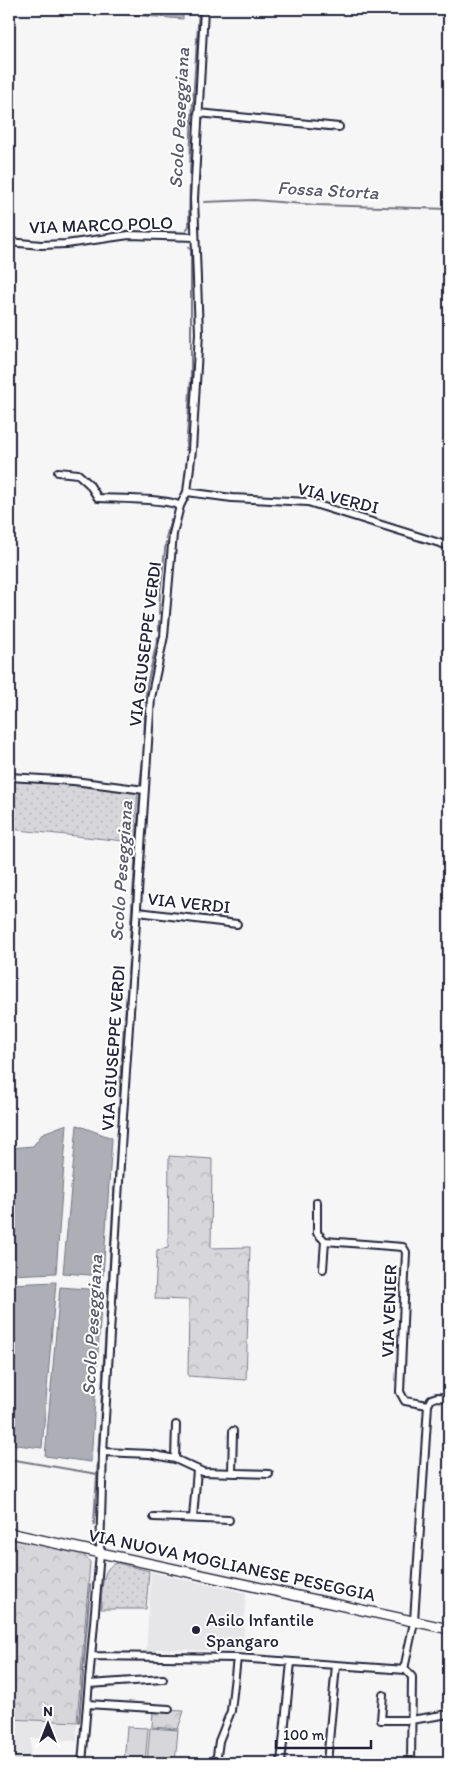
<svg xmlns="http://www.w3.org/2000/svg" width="458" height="1772" font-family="Itim,sans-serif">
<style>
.built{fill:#e6e6e9}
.grass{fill:url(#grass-dots);stroke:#7c7c8b}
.forest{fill:url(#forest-crowns);stroke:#7c7c8b}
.garden{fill:#d7d7db;stroke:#7c7c8b}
.water{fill:#aeaeb7;stroke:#767685}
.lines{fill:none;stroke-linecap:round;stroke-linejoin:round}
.stream{stroke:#767685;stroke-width:2}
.minor-casing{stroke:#22223b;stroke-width:10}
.secondary-casing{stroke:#22223b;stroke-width:12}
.minor{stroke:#fff;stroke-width:6}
.secondary{stroke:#fff;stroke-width:9}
.poi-dot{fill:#22223b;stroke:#fff;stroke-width:2}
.labels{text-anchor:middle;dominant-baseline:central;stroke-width:4;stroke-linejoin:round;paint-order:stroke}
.street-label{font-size:18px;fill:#22223b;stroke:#fff}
.poi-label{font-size:18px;fill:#22223b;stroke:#fff;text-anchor:start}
.water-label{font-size:19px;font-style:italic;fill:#5a5a6d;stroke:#fff}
</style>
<defs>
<pattern id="grass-dots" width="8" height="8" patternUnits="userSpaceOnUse" patternTransform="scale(1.25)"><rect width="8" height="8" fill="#d7d7db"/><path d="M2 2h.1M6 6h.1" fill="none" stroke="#b8b8bd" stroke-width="1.8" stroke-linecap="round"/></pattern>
<pattern id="forest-crowns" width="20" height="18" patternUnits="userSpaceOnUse" patternTransform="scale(1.25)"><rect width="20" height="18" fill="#d7d7db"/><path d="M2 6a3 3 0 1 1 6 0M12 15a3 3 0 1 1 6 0" fill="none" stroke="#b8b8bd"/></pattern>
</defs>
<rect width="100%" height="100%" fill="#f6f6f7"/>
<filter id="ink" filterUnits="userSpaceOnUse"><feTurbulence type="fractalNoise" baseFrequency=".02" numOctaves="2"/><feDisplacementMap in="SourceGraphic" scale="10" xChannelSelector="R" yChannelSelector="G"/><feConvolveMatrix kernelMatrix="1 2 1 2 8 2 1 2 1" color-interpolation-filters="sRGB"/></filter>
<g filter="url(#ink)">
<path class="built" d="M151,1572L246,1593L243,1651L156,1649V1652H146Z
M9,1719L77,1723V1741L31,1738L30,1763H9Z"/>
<path class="grass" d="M9,780L138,791L134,842L9,829Z
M117,1563L149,1571L146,1609H101C102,1596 100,1566 117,1563Z"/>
<path class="forest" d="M169,1156L212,1159L211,1248L250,1247L246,1380L188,1376L189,1300L155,1299L157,1250L168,1248Z
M9,1538L83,1554L90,1562L77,1722L9,1719Z
M153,1710L184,1711L178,1729L152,1727Z"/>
<path class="garden" d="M127,1727L148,1728L145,1763L124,1762Z
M150,1728L178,1730L175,1763H147Z"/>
<path class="water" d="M78,9H183V19L78,11Z
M67,1124L56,1273L9,1275V1148L33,1146L43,1133Z
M77,1125L112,1138L103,1276L63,1273Z
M56,1282L42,1448L9,1444V1284Z
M60,1287L102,1290L91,1462L45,1456Z"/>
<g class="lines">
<path class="stream" d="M204,202L254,200L316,205L449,209
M187,229L189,226L191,133L199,9
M186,450L191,378V251L189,247
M166,538L171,519
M159,614L160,592L166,542
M159,630V621
M145,702L147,685L158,637
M140,785L144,752L145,710
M129,952L140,792
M128,974L129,961
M125,1017L128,980
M122,1060L124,1023
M119,1112L121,1066
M9,1459L97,1474
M94,1524L118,1128
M79,1722L90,1585"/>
<g class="minor-casing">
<path id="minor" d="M198,113L339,127
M9,242L41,245L66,244L129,235L195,237
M58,472L78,474L89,484L98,498C116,499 167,498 180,506
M187,492L232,498L308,502L449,546
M9,777L74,781L145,790
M138,912L237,924
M317,1202V1233L325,1241L403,1247L406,1252L400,1392L405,1401L428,1405
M323,1269L325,1241
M103,1452L150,1454L175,1459L203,1472L269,1474
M175,1459L176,1425
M232,1473L233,1431
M154,1517L229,1520
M193,1518L197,1470
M414,1621L428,1405L431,1399L437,1397L449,1398
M92,1656L237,1658L406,1670L412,1677L411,1763
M404,1669L413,1627
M89,1684L163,1679
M383,1695L381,1720H411L449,1714
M87,1704L169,1709
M82,1763L100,1553L103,1452L122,1131L151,698L164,636L173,534L180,506L187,492L192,450L199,333L194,199L204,9
M216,1763L219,1741L231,1711L237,1658
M281,1763L291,1662
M327,1763L336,1665"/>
</g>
<g class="secondary-casing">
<path id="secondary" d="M9,1533L449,1629"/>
</g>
<use href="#minor" class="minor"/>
<use href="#secondary" class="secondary"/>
</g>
</g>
<circle class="poi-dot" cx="196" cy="1630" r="5"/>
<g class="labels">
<g class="street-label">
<text transform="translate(101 225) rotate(-2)">VIA MARCO POLO</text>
<text transform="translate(338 498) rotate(14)">VIA VERDI</text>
<text transform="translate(145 644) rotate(-83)">VIA GIUSEPPE VERDI</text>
<text transform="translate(189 903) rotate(6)">VIA VERDI</text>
<text transform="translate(113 1048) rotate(-86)">VIA GIUSEPPE VERDI</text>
<text transform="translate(389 1311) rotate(-88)">VIA VENIER</text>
<text transform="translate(232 1565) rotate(12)">VIA NUOVA MOGLIANESE PESEGGIA</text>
</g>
<g class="poi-label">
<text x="206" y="1620">Asilo Infantile<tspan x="206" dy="21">Spangaro</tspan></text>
</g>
<g class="water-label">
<text transform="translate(179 118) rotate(-87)">Scolo Peseggiana</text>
<text transform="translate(328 190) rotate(3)">Fossa Storta</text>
<text transform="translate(121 871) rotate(-86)">Scolo Peseggiana</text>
<text transform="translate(92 1325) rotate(-87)">Scolo Peseggiana</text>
</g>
</g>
<rect width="458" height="1772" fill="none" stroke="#fff" stroke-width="30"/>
<rect x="15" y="15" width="428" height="1742" fill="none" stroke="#22223b" stroke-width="2" filter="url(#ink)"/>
<g transform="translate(48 1724)" stroke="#ffffff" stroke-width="4" paint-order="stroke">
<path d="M0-4L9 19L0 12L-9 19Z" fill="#22223b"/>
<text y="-8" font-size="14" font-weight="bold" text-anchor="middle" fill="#22223b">N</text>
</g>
<path d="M276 1740v8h95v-8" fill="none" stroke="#22223b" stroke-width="2.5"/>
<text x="283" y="1740" font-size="15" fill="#22223b" stroke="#ffffff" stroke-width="4" paint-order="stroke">100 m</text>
</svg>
